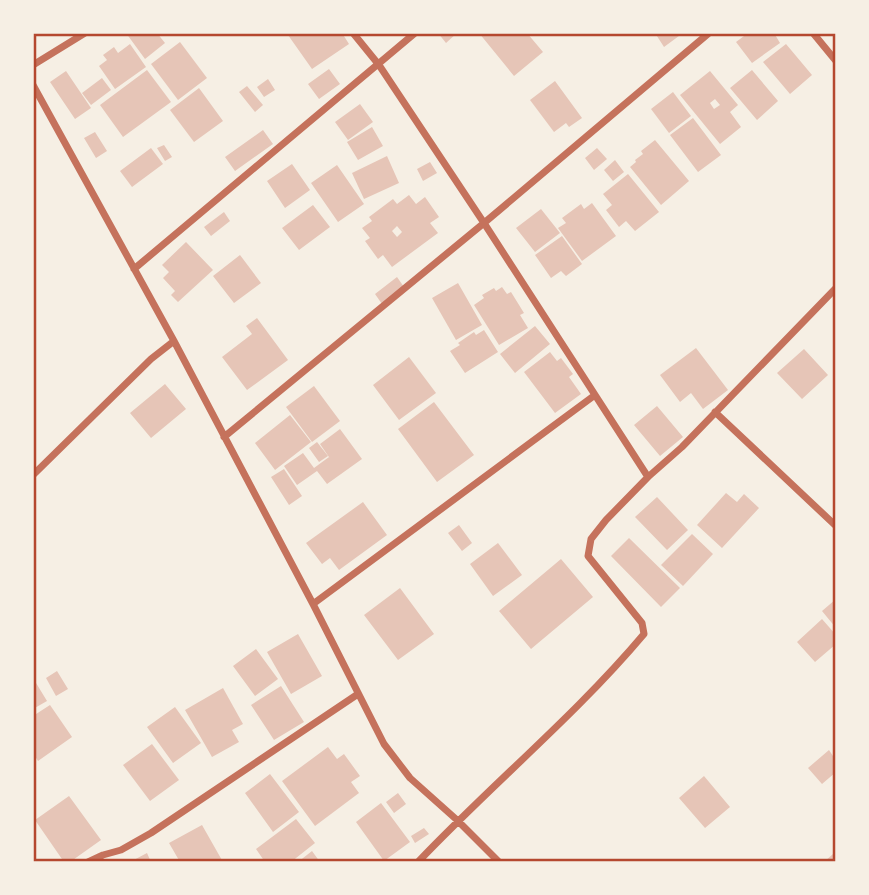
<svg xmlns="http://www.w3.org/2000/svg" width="869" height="895" font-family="'Roboto Condensed',sans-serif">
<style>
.building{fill:#e6c5b7;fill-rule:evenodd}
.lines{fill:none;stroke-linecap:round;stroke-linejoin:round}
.minor{stroke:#c5725c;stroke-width:7}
.neatline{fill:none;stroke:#b5482f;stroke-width:2.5}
</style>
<rect width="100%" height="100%" fill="#f6efe4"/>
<path class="building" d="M126,33H157L165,43L145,59Z
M291,33H342L349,44L312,69L288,35Z
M438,33H457L446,43Z
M479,33H527L543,52L514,76Z
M655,33H683L664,47Z
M748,33H774L780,43L752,63L736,42Z
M180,42L207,78L178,100L151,64Z
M130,44L146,67L115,89L99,66L107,60L103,55L114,47L118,53Z
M786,44L812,75L790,94L763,62Z
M329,69L340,84L319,99L308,84Z
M147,70L171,102L123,137L100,105Z
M752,70L778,101L757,120L730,88Z
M66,71L91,108L75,119L50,82Z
M710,71L738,105L730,112L741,127L720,144L680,95ZM715,99L720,105L714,109L710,103Z
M102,78L111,90L91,105L82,93Z
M268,79L275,90L264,97L257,87Z
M555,81L582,118L569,127L566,123L554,132L530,100Z
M247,86L263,105L255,112L239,92Z
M199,88L223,121L194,142L170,110Z
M673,92L691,116L669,133L651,109Z
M360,104L373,122L348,140L335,122Z
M693,118L721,155L698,172L670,135Z
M372,127L383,146L358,160L347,142Z
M263,130L273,144L235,171L225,157Z
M95,132L107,151L96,158L84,138Z
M655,140L689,181L661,205L630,167L636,162L635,160L643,154L641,151Z
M164,145L172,157L165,161L157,148Z
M151,148L163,164L132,187L120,171Z
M597,148L607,159L594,170L585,158Z
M387,156L399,183L364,199L352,173Z
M615,160L624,172L613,181L604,170Z
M430,162L437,173L423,181L417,169Z
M292,164L310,190L285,208L267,181Z
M337,165L364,204L338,222L311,183Z
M628,174L659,212L635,231L626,221L619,227L606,210L612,205L603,194Z
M409,195L416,204L425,197L439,217L430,223L438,233L392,267L383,255L378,259L365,241L370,238L362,228L372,221L369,217L393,199L397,204ZM397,226L402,232L397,237L392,231Z
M592,203L616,236L582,261L558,228L566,223L562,218L581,204L584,209Z
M313,205L330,227L299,250L282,228Z
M541,209L560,233L535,252L516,228Z
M224,212L230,221L211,236L204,227Z
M562,236L582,264L566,276L561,271L551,278L535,255Z
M186,242L213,270L178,302L171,295L175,291L163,278L169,272L162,265Z
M240,255L261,283L234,303L213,276Z
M397,277L404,287L382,304L375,294Z
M458,283L482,325L456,340L432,298Z
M502,287L507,294L511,292L524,313L520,315L528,328L499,345L474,305L484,298L482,295L494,288L496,291Z
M257,318L288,360L247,390L222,357L252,334L246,326Z
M535,326L550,344L515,373L500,354Z
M484,330L498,352L465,373L450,351L460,345L458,343L474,332L476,335Z
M696,348L728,390L703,409L691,393L680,402L660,375Z
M804,349L828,375L802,399L777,373Z
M550,352L557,361L561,358L573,374L569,377L581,394L555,413L524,372Z
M409,357L436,393L399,420L373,385Z
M165,384L186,409L151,438L130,413Z
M314,386L340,421L312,442L286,407Z
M434,402L474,455L437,482L398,429Z
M657,406L683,437L660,456L634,425Z
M290,415L311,442L275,470L255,443Z
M340,429L362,459L327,484L317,471L297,485L284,466L303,453L314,468L329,457L331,460L320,444Z
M317,442L328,456L319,462L309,448Z
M284,469L302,496L289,505L271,477Z
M726,493L737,502L744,494L759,508L722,548L697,525Z
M657,497L688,530L667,550L635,517Z
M363,502L387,535L339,570L330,558L322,564L306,543Z
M459,525L472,543L462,551L448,533Z
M692,534L713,554L683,586L661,565Z
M629,538L680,588L661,607L611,556Z
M498,543L522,575L493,596L470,564Z
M561,559L593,597L531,649L499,611Z
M400,588L434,634L398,660L364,615Z
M836,599V628L822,611Z
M822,619L836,635V644L815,662L797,642Z
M298,634L322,676L291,694L267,652Z
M256,649L278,679L255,696L233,666Z
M57,671L68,689L56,696L46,678Z
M33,678L47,701L33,709Z
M281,686L304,722L274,740L251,705Z
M223,688L243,724L232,730L239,742L212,757L185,710Z
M50,705L72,737L38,761L33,753V716Z
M175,707L201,743L173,763L147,727Z
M152,744L179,780L150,801L123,765Z
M328,747L337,759L344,754L360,776L351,782L359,793L315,826L282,781Z
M829,750L833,756L836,754V772L822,784L808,768Z
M270,774L299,812L273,832L245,793Z
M704,776L730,807L705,828L679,798Z
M398,793L406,804L394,813L386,802Z
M69,796L101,840L70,862H64L35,820Z
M381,803L410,842L384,861L356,822Z
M296,819L315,843L291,862H265L256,849Z
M202,825L223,862H180L169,843Z
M424,828L429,834L415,843L411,836Z
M312,851L320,862H298Z
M147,853L151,862H130Z
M833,854L836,857V862H824Z"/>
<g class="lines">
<path class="minor" d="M353,33L379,65L484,223L648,477
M813,33L836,61
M33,65L85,33
M33,85L174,341L313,604L384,744L410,778L457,820L499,862
M134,269L415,33
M715,412L836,526
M224,437L484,223L709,33
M33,475L151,359L174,341
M313,604L595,395
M88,862L103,855L121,850L151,833L358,694
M418,862C492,784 575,716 644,634L642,623L588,556L591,539L606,520L648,477L682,447L836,288"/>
</g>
<rect width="869" height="895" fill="none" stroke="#f6efe4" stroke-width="70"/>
<rect x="35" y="35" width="799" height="825" class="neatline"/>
</svg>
